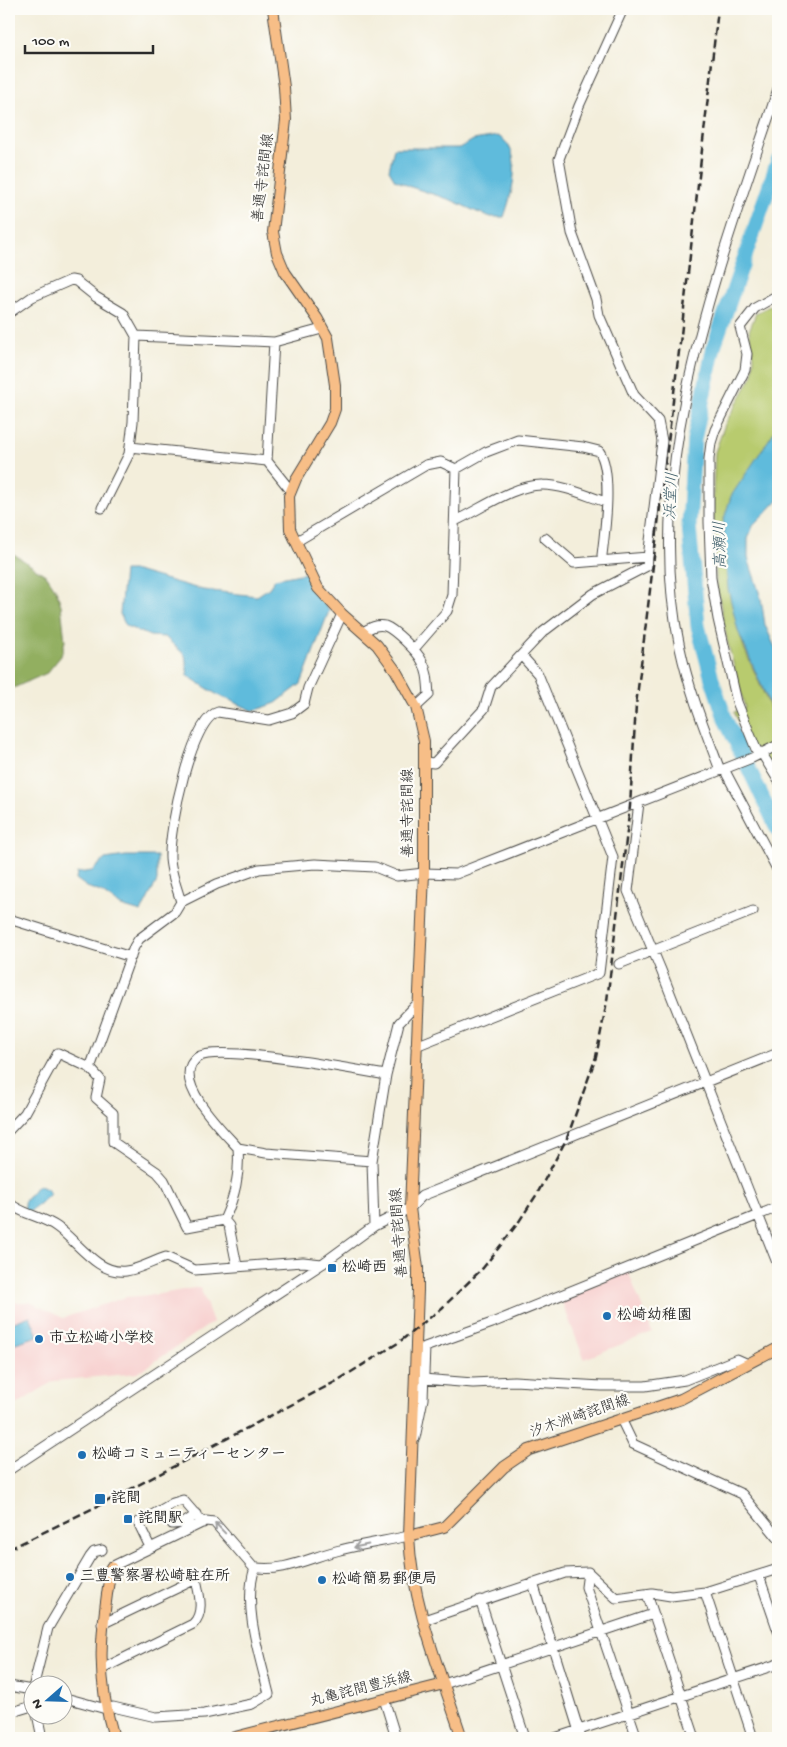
<svg xmlns="http://www.w3.org/2000/svg" width="787" height="1747" font-family="'Gochi Hand','Klee One',sans-serif">
<style>
.built{fill:#f7d0cf}
.green{fill:#b8cb6e;stroke:#727b4c}
.forest{fill:#92af61;stroke:#5e6d46}
.water{fill:#5ebbdc;stroke:#447384}
.lines{fill:none;stroke-linecap:round;stroke-linejoin:round}
.river{stroke:#5ebbdc;stroke-width:15}
.minor-casing{stroke:#494845;stroke-width:11}
.major-casing{stroke:#494845;stroke-width:12}
.minor{stroke:#fff;stroke-width:9}
.major{stroke:#f7be87;stroke-width:10}
.rail{stroke:#2b2b2b;stroke-width:2.5;stroke-dasharray:8 4;stroke-linecap:butt}
.oneway{stroke:#a0a0a0}
.poi-dot{fill:#1f6fb2;stroke:#fdfcf7;stroke-width:2}
.labels{text-anchor:middle;dominant-baseline:central;stroke-width:4.5;stroke-linejoin:round;paint-order:stroke}
.street-label{font-size:15px;fill:#2b2b2b;stroke:#fdfcf7}
.poi-label{font-size:15px;font-weight:bold;fill:#2b2b2b;stroke:#fdfcf7;text-anchor:start}
.water-label{font-size:16px;font-style:italic;fill:#3d5d69;stroke:#fdfcf7}
</style>
<rect width="100%" height="100%" fill="#fdfcf7"/>
<filter id="ink" filterUnits="userSpaceOnUse"><feTurbulence type="fractalNoise" baseFrequency=".02" numOctaves="2"/><feDisplacementMap in="SourceGraphic" scale="10" xChannelSelector="R" yChannelSelector="G"/><feConvolveMatrix kernelMatrix="1 2 1 2 8 2 1 2 1" color-interpolation-filters="sRGB"/></filter>
<filter id="wash" filterUnits="userSpaceOnUse"><feTurbulence type="fractalNoise" baseFrequency=".0096" numOctaves="4" result="noise"/><feDisplacementMap in="SourceGraphic" scale="20" xChannelSelector="R" yChannelSelector="G"/><feGaussianBlur stdDeviation="1.12" result="paint"/><feColorMatrix in="noise" values="0 0 0 0 0 0 0 0 0 0 0 0 0 0 0 0 0 1.4 0 .05"/><feComposite in="paint" operator="in"/></filter>
<g filter="url(#wash)">
<rect width="100%" height="100%" fill="#f3eedb"/>
<path class="built" d="M628,1271L652,1332L584,1359L561,1299Z
M200,1287L213,1322L138,1373L54,1381L9,1409V1302H30L63,1318L126,1297L154,1295Z"/>
<path class="green" d="M778,302V426L751,468L736,620L744,648L771,710L778,719V791L762,760H756L734,712L745,708L727,640L716,581L713,493L715,452L725,424L753,375L754,356L749,331L756,313Z"/>
<path class="forest" d="M9,551L47,576L56,590L61,605L65,641L61,656L47,673L9,690Z"/>
<path class="water" d="M498,136C525,150 512,194 504,217H491L477,212L451,200L411,187L395,180L389,170L394,148H460L473,140Z
M778,426V500L753,526L748,539V558L761,598L765,625L778,654V719L772,710L738,631L728,589L723,522L731,496Z
M124,571H136L203,590L257,596L269,588L275,579L305,573L329,611L301,684L276,703L254,711L216,694L188,676L185,655L165,637L150,636L126,626L120,614Z
M126,856H157V881L141,912L121,906L101,892L87,887L76,879L77,873L92,871L105,859Z
M38,1185L47,1189L50,1194L40,1204L29,1212L25,1210L24,1202Z
M30,1316L38,1336L9,1345V1324Z"/>
<g class="lines">
<path class="river" d="M778,161L714,346L694,440L689,526L698,626L712,679L726,721L778,830"/>
</g>
</g>
<g filter="url(#ink)">
<g class="lines">
<g class="minor-casing">
<path id="minor" d="M9,313L32,297L71,280L76,281L96,297L123,313L136,336L133,422L129,454L102,508
M136,336L274,342L322,329
M274,342L267,461L291,491
M130,447L267,461
M456,469L486,452L518,440L583,447L599,451C613,471 605,531 602,555
M455,521C481,509 515,484 543,485C564,485 587,496 606,502
M545,538L574,563L648,557
M297,541L426,465L441,462L456,469
M363,632C370,628 376,624 385,626C394,629 418,652 422,661C428,671 428,683 429,695L416,707
M414,649L447,611L452,595L456,469
M761,752L778,780
M758,754L737,702L718,619L711,578L709,522V459L711,443L715,430L745,370L747,354L740,327L755,308L778,295
M424,762L434,763L484,709L491,687L543,632L593,594L647,566L662,441L658,421L634,395L599,315L596,299L572,233L559,159L579,106L623,9
M724,769L778,871
M720,770C705,730 689,690 680,648C640,464 721,261 778,89
M639,803L628,891L661,970L778,1265
M181,902C177,888 170,871 170,857C169,830 191,718 218,712L269,720L292,713L304,704L308,688L342,614
M9,919L131,957
M619,964L753,911
M416,1046L599,973L613,857L538,674L521,655
M90,1068L134,947L139,939L175,912L181,902L217,884L259,869L315,864L375,867L397,876L424,873L456,874L752,758L778,745
M9,1130L25,1113L58,1053L90,1068L100,1079L96,1098L113,1113V1142L157,1172L164,1180L187,1227L224,1220
M238,1148L266,1153L372,1161
M9,1203C23,1215 42,1216 57,1227C77,1241 98,1275 126,1271C140,1269 153,1261 166,1257L195,1270L303,1262L322,1264
M224,1220C235,1196 240,1175 238,1148C224,1132 179,1089 191,1065C192,1063 196,1058 198,1057C219,1044 357,1070 386,1075
M224,1220L229,1226L237,1266
M374,1226L372,1161L386,1075L399,1023L417,1004
M423,1379L473,1383L514,1381L602,1386H645L685,1380L737,1359L746,1363
M621,1419L633,1444L742,1494L778,1538
M415,1438L423,1399L425,1347L492,1323L778,1207
M9,1470L322,1264L374,1226L410,1208L422,1196L778,1053
M164,1509L172,1524L184,1523L197,1514
M147,1518L173,1503L183,1500L203,1523
M138,1522L150,1547
M111,1567L206,1521L214,1522L253,1567C281,1574 313,1556 340,1550C363,1544 386,1541 409,1536
M588,1572L586,1587L637,1738
M759,1576L778,1631
M533,1583L581,1738
M705,1592L753,1738
M647,1594L695,1738
M480,1600L525,1738
M424,1620L565,1573L588,1572L616,1598L652,1593L671,1596L705,1592L778,1569
M102,1669L193,1624C205,1612 199,1594 196,1579L102,1624
M34,1684L48,1628L90,1557L94,1552L102,1550
M444,1684L653,1614
M9,1686L32,1690
M62,1697L106,1709L113,1707L156,1717L204,1714L252,1704L269,1694C260,1657 242,1605 255,1568
M384,1699L396,1738
M9,1713L32,1706
M37,1714L42,1738
M555,1738L778,1664"/>
</g>
<g class="major-casing">
<path id="major" d="M273,9L284,87L286,120L273,232L277,253L285,272L317,318L328,338L335,385V409L330,423L296,479L289,496L290,529L318,588L342,614L377,645L396,671L416,707L424,741V873L410,1208L418,1268V1290L409,1536C412,1606 441,1673 462,1738
M409,1536L444,1527L504,1467L529,1450L681,1399L778,1348
M111,1567C101,1631 95,1674 114,1738
M231,1738L444,1684"/>
</g>
<use href="#minor" class="minor"/>
<use href="#major" class="major"/>
<path class="rail" d="M9,1549L104,1503L335,1382L398,1343L442,1308L483,1268L518,1223L537,1194L567,1138L596,1057L607,1001L630,806L636,705L681,335L718,9"/>
</g>
<defs><path id="oneway-shaft" d="M-6 0H5M1.5-3L5.5 0L1.5 3" fill="none" stroke-width="1.6" stroke-linecap="round" stroke-linejoin="round" transform="scale(1.25)"/></defs>
<g class="oneway">
<use href="#oneway-shaft" transform="translate(220 1528) rotate(-134)"/>
<use href="#oneway-shaft" transform="translate(361 1546) rotate(169)"/>
</g>
</g>
<g class="poi-dot">
<rect x="327" y="1263" width="10" height="10" rx="2.5"/>
<circle cx="607" cy="1316" r="5"/>
<circle cx="39" cy="1339" r="5"/>
<circle cx="82" cy="1455" r="5"/>
<rect x="94" y="1493" width="12" height="12" rx="2.5"/>
<rect x="123" y="1514" width="10" height="10" rx="2.5"/>
<circle cx="70" cy="1577" r="5"/>
<circle cx="322" cy="1580" r="5"/>
</g>
<g class="labels">
<g class="street-label">
<text transform="translate(264 178) rotate(-83)">善通寺詫間線</text>
<text transform="translate(409 813) rotate(-90)">善通寺詫間線</text>
<text transform="translate(400 1233) rotate(-94)">善通寺詫間線</text>
<text transform="translate(580 1417) rotate(-19)">汐木洲崎詫間線</text>
<text transform="translate(361 1690) rotate(-14)">丸亀詫間豊浜線</text>
</g>
<g class="poi-label">
<text x="342" y="1268">松崎西</text>
<text x="617" y="1316">松崎幼稚園</text>
<text x="49" y="1339">市立松崎小学校</text>
<text x="92" y="1455">松崎コミュニティーセンター</text>
<text x="111" y="1499">詫間</text>
<text x="138" y="1519">詫間駅</text>
<text x="80" y="1577">三豊警察署松崎駐在所</text>
<text x="332" y="1580">松崎簡易郵便局</text>
</g>
<g class="water-label">
<text transform="translate(673 496) rotate(-87)">浜堂川</text>
<text transform="translate(722 545) rotate(-91)">高瀬川</text>
</g>
</g>
<rect width="787" height="1747" fill="none" stroke="#fdfcf7" stroke-width="30"/>
<g transform="translate(48 1700) rotate(250)"><circle r="24" fill="#fdfcf7" stroke="#a9a8a5"/>
<path d="M0-4L9 19L0 12L-9 19Z" fill="#1f6fb2"/>
<text y="-8" font-size="14" font-weight="bold" text-anchor="middle" fill="#2b2b2b">N</text>
</g>
<path d="M25 45v8h128v-8" fill="none" stroke="#2b2b2b" stroke-width="2.5"/>
<text x="32" y="45" font-size="15" fill="#2b2b2b" stroke="#fdfcf7" stroke-width="4" paint-order="stroke">100 m</text>
</svg>
